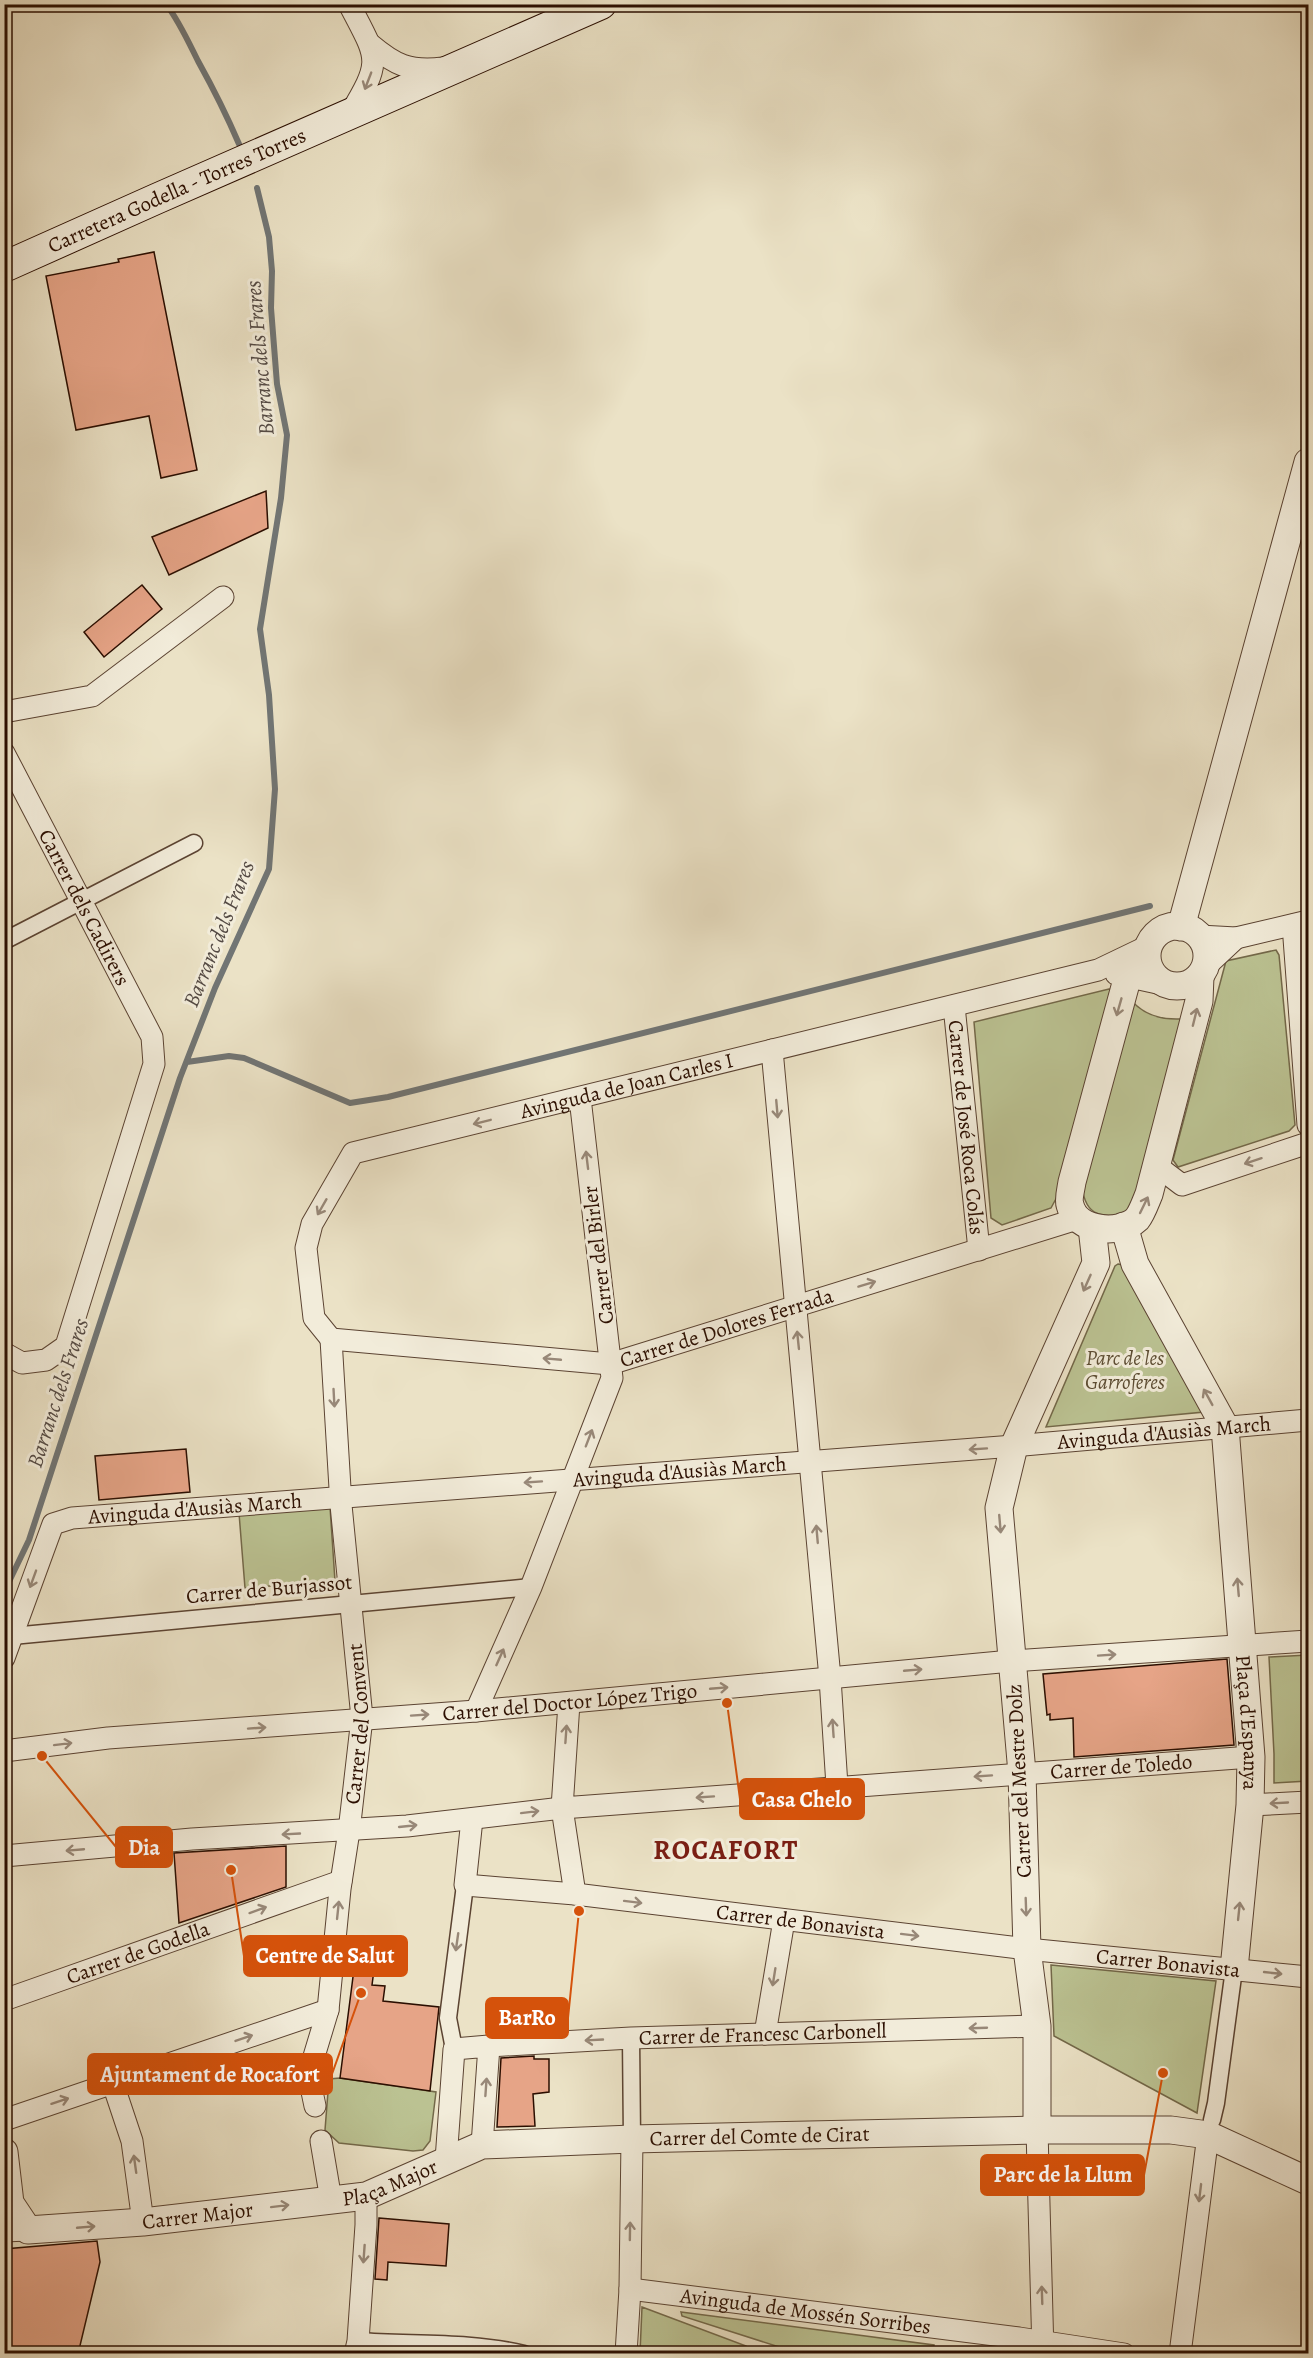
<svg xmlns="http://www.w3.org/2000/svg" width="1313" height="2358" font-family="Alegreya,serif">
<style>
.green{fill:#bbc292;stroke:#736849;stroke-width:1.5}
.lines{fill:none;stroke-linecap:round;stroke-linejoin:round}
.stream{stroke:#717574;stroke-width:6}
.building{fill:#e6a487;stroke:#2b0e00;stroke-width:1.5}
.pedestrian-casing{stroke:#5b4332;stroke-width:19}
.minor-casing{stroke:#5b4332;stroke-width:23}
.tertiary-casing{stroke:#5b4332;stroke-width:29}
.secondary-casing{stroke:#2b0e00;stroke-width:32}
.pedestrian{stroke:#f2ecda;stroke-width:16}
.minor{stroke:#f2ecda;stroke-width:21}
.tertiary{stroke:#f2ecda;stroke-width:27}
.secondary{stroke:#f2ecda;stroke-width:30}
.oneway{stroke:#988878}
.labels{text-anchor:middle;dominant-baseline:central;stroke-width:6;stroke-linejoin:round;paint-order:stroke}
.street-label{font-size:21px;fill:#2b0e00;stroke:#f2ecda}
.park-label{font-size:21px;font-style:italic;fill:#5d4d33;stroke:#f2ecda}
.water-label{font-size:22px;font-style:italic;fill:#544a44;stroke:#f2ecda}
.district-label{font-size:27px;font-weight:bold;letter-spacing:1.5px;fill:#7a1f14;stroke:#f2ecda}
.leader{fill:none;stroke:#d5520b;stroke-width:2}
.callout-dot{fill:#d5520b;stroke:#f2ecda;stroke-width:2}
.callout{fill:#d5520b;stroke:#d5520b;stroke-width:2}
.callout-label{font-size:22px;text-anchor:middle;font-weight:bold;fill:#fff}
</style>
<rect width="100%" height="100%" fill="#ebe2c6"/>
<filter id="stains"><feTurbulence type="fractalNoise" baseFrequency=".00333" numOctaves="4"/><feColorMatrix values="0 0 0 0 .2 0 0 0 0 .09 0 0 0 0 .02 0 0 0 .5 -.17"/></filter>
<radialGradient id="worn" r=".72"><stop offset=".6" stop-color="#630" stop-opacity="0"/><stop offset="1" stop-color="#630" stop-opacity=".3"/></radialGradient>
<path class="green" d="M1276,950L1279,955L1295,1125L1289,1131L1178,1167L1173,1160L1226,961Z
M1109,989L1114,990L1058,1195L1051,1208L1002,1225L991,1218L974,1022Z
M1131,1000C1144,1015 1160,1020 1181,1019L1142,1196L1129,1214C1102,1217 1086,1218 1082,1187Z
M1118,1264L1123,1265L1204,1412L1046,1427L1115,1266Z
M330,1507L335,1581L245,1588L239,1513Z
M1308,1655V1781L1274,1783V1754L1269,1657Z
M1051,1965L1216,1981L1197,2113L1054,2036Z
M340,2078L436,2092L430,2141L423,2150L413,2151L339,2143L325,2130L329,2079Z
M642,2307L746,2346L745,2353H640Z
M681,2312L934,2345L933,2353H798L682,2316Z"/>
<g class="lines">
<path class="stream" d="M166,4C179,21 188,41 198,61C213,88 227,116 239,144
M187,1062L229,1056L244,1058L350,1103L388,1097L1150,906
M4,1592L29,1540L180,1078L215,988L269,869L275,789L269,695L260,629L281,498L287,435L277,384L271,308L272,271L269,237L257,188"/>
</g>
<path class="building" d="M154,252L197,470L161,478L149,416L76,430L46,276L119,262L118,259Z
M266,491L268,528L169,575L152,537Z
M142,585L162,609L104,657L84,632Z
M186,1449L190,1492L99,1500L95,1456Z
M1227,1659L1234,1745L1074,1757L1073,1718L1050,1720V1714L1047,1715L1043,1674Z
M286,1846V1887L179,1923L174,1853Z
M358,1938L378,1940L372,1985L385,1986L383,2001L439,2007L430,2091L340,2078Z
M534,2056V2059H549V2092L533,2094L535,2126L497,2127L501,2058Z
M379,2218L449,2224L446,2266L388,2262L387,2280L375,2279Z
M97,2241L100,2262L78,2354H4V2249Z"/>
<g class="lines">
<g class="pedestrian-casing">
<path id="pedestrian" d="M4,941L194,843
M12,1636L531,1587
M631,2038L632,2139
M454,2049L448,2018L465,1885
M1212,2120L1216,2103L1234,1969
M358,2341C413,2345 470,2341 524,2354"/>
</g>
<g class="minor-casing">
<g id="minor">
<path d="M349,4C378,60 383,59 350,114"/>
<path d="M370,44C395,65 409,72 443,68"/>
<path d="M4,712L92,696L223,597"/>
<path id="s1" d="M4,753L152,1037L154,1064L66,1346L46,1360L22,1363L4,1353"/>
<path d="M1293,925L1308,1125"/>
<path d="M1199,936L1236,938L1205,967"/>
<path d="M1236,938L1308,921"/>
<path d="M1116,974L1162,984"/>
<path id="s2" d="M954,1006L979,1250"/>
<path d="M772,1050L830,1678L837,1786"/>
<path d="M1157,1166L1182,1185L1308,1143"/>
<path id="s3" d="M331,1339L314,1318L306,1248L312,1224L353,1153L1098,970L1148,946"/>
<path id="s4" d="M331,1339L610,1364L1077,1219"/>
<path id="s5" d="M4,1658L53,1524L72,1518L1014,1446L1308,1420"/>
<path id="s6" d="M569,1703L562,1808L1251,1757"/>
<path d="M476,1711L531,1587L612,1378L580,1098"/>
<path id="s7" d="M4,1751L108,1738L476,1711L1011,1661L1308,1641"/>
<path d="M1250,1805L1308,1802"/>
<path id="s8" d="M472,1819L465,1885L575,1894L1027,1949L1308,1977"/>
<path d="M4,1856L192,1839L407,1826L562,1808L575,1894"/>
<path id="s9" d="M4,2000L341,1881"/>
<path d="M765,2034L784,1920"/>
<path id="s10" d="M489,2046L631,2038L1037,2026"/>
<path d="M113,2084L132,2141L143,2222"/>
<path id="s11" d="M315,2106L310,2082L312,2063L328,2010L340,1889L349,1831L362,1718L341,1505L331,1339"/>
<path d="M4,2120L328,2010"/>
<path d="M1037,2130L1043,2353"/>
<path d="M321,2141L331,2200"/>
<path d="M446,2160L454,2049L489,2046L482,2145"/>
<path d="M4,2231L28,2230"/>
<path id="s12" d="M630,2289L1019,2338L1124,2354"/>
<path d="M355,2354L358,2341L366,2225V2196"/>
<path d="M626,2354L630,2289L632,2139"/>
<path d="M1180,2354L1208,2135"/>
</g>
</g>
<g class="tertiary-casing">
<g id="tertiary">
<circle cx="1177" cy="956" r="30"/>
<path d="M1181,927L1308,462"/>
<path d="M1146,956L1126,983L1072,1182C1071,1189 1068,1199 1070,1205C1076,1231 1119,1236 1137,1219C1142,1213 1146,1201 1149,1194L1199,1001L1200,976"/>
<path id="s13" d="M1124,1226L1135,1264L1225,1427L1251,1757L1250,1805L1234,1969"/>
<path d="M1037,2130V2026L1027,1949L1022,1773L999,1508L1014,1446L1096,1263L1092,1227"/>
<path id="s14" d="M4,2152L10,2203L28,2230L143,2222L366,2196L482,2145L632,2139L1037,2130H1171L1208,2135L1308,2181"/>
</g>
</g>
<g class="secondary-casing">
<g id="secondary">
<path id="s15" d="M4,267L156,199L601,4"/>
</g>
</g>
<use href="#pedestrian" class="pedestrian"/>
<use href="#minor" class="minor"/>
<use href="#tertiary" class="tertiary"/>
<use href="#secondary" class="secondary"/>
</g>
<defs><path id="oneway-shaft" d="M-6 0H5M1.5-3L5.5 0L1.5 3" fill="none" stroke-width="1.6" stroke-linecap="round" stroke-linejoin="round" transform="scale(1.5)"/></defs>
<g class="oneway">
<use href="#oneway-shaft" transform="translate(368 81) rotate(111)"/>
<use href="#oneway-shaft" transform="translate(1119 1007) rotate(106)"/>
<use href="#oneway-shaft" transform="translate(1195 1017) rotate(-76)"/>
<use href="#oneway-shaft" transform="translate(777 1109) rotate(85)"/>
<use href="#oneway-shaft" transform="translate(482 1122) rotate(166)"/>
<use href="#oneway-shaft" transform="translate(587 1160) rotate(-97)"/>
<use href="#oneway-shaft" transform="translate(1253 1161) rotate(162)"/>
<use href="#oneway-shaft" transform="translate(1144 1205) rotate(-64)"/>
<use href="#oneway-shaft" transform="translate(322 1207) rotate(120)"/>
<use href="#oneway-shaft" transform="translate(1087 1283) rotate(114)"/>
<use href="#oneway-shaft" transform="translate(867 1284) rotate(-17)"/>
<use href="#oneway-shaft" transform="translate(798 1340) rotate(-96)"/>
<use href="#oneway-shaft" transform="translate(552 1359) rotate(-175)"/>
<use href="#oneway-shaft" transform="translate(1208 1397) rotate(-119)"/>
<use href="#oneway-shaft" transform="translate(334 1398) rotate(87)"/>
<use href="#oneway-shaft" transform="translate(589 1438) rotate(-69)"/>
<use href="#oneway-shaft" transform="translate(978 1449) rotate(176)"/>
<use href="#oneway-shaft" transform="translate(533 1482) rotate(176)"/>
<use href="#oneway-shaft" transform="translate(1000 1524) rotate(85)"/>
<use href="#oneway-shaft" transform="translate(817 1534) rotate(-95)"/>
<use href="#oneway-shaft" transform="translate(33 1579) rotate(110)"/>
<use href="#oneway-shaft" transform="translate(1238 1587) rotate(-95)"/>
<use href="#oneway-shaft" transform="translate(1107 1655) rotate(-4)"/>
<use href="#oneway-shaft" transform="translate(500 1657) rotate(-66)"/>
<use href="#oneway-shaft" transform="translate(913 1670) rotate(-5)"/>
<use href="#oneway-shaft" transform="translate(719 1688) rotate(-5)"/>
<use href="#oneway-shaft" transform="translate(420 1715) rotate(-4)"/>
<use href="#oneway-shaft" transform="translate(257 1728) rotate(-4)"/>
<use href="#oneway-shaft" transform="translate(833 1728) rotate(-94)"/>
<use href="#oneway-shaft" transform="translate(566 1734) rotate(-86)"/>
<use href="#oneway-shaft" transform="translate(63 1744) rotate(-7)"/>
<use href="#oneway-shaft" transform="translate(983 1776) rotate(176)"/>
<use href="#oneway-shaft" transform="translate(705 1797) rotate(176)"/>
<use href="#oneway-shaft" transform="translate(1279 1803) rotate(177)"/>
<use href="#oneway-shaft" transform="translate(530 1812) rotate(-7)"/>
<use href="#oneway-shaft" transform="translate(408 1826) rotate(-6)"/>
<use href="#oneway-shaft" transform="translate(291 1834) rotate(177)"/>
<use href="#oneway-shaft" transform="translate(75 1850) rotate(175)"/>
<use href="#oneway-shaft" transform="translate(633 1902) rotate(7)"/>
<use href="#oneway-shaft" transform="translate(1026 1907) rotate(88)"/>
<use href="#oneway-shaft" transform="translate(258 1910) rotate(-20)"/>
<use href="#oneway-shaft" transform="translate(338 1910) rotate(-84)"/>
<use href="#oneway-shaft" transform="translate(1239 1911) rotate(-84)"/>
<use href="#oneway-shaft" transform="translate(910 1935) rotate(7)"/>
<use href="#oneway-shaft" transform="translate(457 1942) rotate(98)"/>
<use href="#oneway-shaft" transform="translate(1273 1973) rotate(6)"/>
<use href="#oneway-shaft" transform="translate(774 1977) rotate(99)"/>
<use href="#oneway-shaft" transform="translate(978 2028) rotate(178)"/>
<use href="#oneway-shaft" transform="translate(244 2038) rotate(-19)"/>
<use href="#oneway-shaft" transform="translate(594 2040) rotate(177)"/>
<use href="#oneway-shaft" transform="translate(486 2087) rotate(-86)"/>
<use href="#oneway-shaft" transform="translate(60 2101) rotate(-18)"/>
<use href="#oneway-shaft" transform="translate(135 2164) rotate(-98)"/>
<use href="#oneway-shaft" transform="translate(1200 2193) rotate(97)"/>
<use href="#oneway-shaft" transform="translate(280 2206) rotate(-7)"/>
<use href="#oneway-shaft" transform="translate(86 2227) rotate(-5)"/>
<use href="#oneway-shaft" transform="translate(630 2231) rotate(-89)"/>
<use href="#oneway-shaft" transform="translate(364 2254) rotate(94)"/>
<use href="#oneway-shaft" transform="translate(1042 2295) rotate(-92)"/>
</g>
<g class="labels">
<g class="street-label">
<text stroke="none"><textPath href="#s15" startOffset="189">Carretera Godella - Torres Torres</textPath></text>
<text stroke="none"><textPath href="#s1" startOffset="174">Carrer dels Cadirers</textPath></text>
<text stroke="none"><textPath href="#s3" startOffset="486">Avinguda de Joan Carles I</textPath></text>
<text stroke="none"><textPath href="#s2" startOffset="122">Carrer de José Roca Colás</textPath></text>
<text transform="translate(598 1255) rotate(-97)">Carrer del Birler</text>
<text stroke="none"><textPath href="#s4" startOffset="402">Carrer de Dolores Ferrada</textPath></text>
<text stroke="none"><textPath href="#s5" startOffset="1258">Avinguda d'Ausiàs March</textPath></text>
<text stroke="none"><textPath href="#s5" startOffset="772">Avinguda d'Ausiàs March</textPath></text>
<text stroke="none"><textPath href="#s5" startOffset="286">Avinguda d'Ausiàs March</textPath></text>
<text transform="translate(269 1589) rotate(-5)">Carrer de Burjassot</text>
<text stroke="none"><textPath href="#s7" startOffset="568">Carrer del Doctor López Trigo</textPath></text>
<text stroke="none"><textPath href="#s13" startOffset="522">Plaça d'Espanya</textPath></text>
<text stroke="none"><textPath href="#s11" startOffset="387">Carrer del Convent</textPath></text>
<text stroke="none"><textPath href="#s6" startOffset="666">Carrer de Toledo</textPath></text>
<text transform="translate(1019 1781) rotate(-93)">Carrer del Mestre Dolz</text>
<text stroke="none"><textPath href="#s8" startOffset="404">Carrer de Bonavista</textPath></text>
<text stroke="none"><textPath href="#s9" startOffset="142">Carrer de Godella</textPath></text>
<text stroke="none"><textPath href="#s8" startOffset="774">Carrer Bonavista</textPath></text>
<text stroke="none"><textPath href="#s10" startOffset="274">Carrer de Francesc Carbonell</textPath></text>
<text stroke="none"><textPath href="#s14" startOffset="828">Carrer del Comte de Cirat</textPath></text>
<text stroke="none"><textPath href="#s14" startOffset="450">Plaça Major</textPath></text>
<text stroke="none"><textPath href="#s14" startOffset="254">Carrer Major</textPath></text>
<text stroke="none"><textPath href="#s12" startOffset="177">Avinguda de Mossén Sorribes</textPath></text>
</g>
<g class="park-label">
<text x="1125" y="1358">Parc de les<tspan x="1125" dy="24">Garroferes</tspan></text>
</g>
<g class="water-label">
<text transform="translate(260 358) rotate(-95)">Barranc dels Frares</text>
<text transform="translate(219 934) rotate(-68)">Barranc dels Frares</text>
<text transform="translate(58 1393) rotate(-72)">Barranc dels Frares</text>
</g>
<g class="district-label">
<text x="726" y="1850">ROCAFORT</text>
</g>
</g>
<path class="leader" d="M727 1703L740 1799M42 1756L116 1847M231 1870L244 1956M579 1911L568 2018M361 1993L332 2074M1163 2073L1144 2175"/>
<g class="callout-dot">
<circle cx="727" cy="1703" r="6"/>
<circle cx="42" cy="1756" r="6"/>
<circle cx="231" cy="1870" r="6"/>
<circle cx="579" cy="1911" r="6"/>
<circle cx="361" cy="1993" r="6"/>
<circle cx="1163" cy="2073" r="6"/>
</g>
<g class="callout">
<rect x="740" y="1779" width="124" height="40" rx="6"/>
<rect x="116" y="1827" width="56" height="40" rx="6"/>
<rect x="244" y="1936" width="163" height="40" rx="6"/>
<rect x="486" y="1998" width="82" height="40" rx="6"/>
<rect x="88" y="2054" width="244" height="40" rx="6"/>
<rect x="981" y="2155" width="163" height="40" rx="6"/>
</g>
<g class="callout-label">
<text x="802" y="1807">Casa Chelo</text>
<text x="144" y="1855">Dia</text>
<text x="325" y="1963">Centre de Salut</text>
<text x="527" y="2025">BarRo</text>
<text x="210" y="2082">Ajuntament de Rocafort</text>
<text x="1063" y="2182">Parc de la Llum</text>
</g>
<rect width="1313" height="2358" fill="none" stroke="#ebe2c6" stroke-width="24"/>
<rect x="6" y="6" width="1301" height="2346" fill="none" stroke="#2b0e00" stroke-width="3"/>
<rect x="12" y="12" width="1289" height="2334" fill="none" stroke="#2b0e00" stroke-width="1.5"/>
<rect width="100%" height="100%" filter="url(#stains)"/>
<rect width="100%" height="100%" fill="url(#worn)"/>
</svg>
